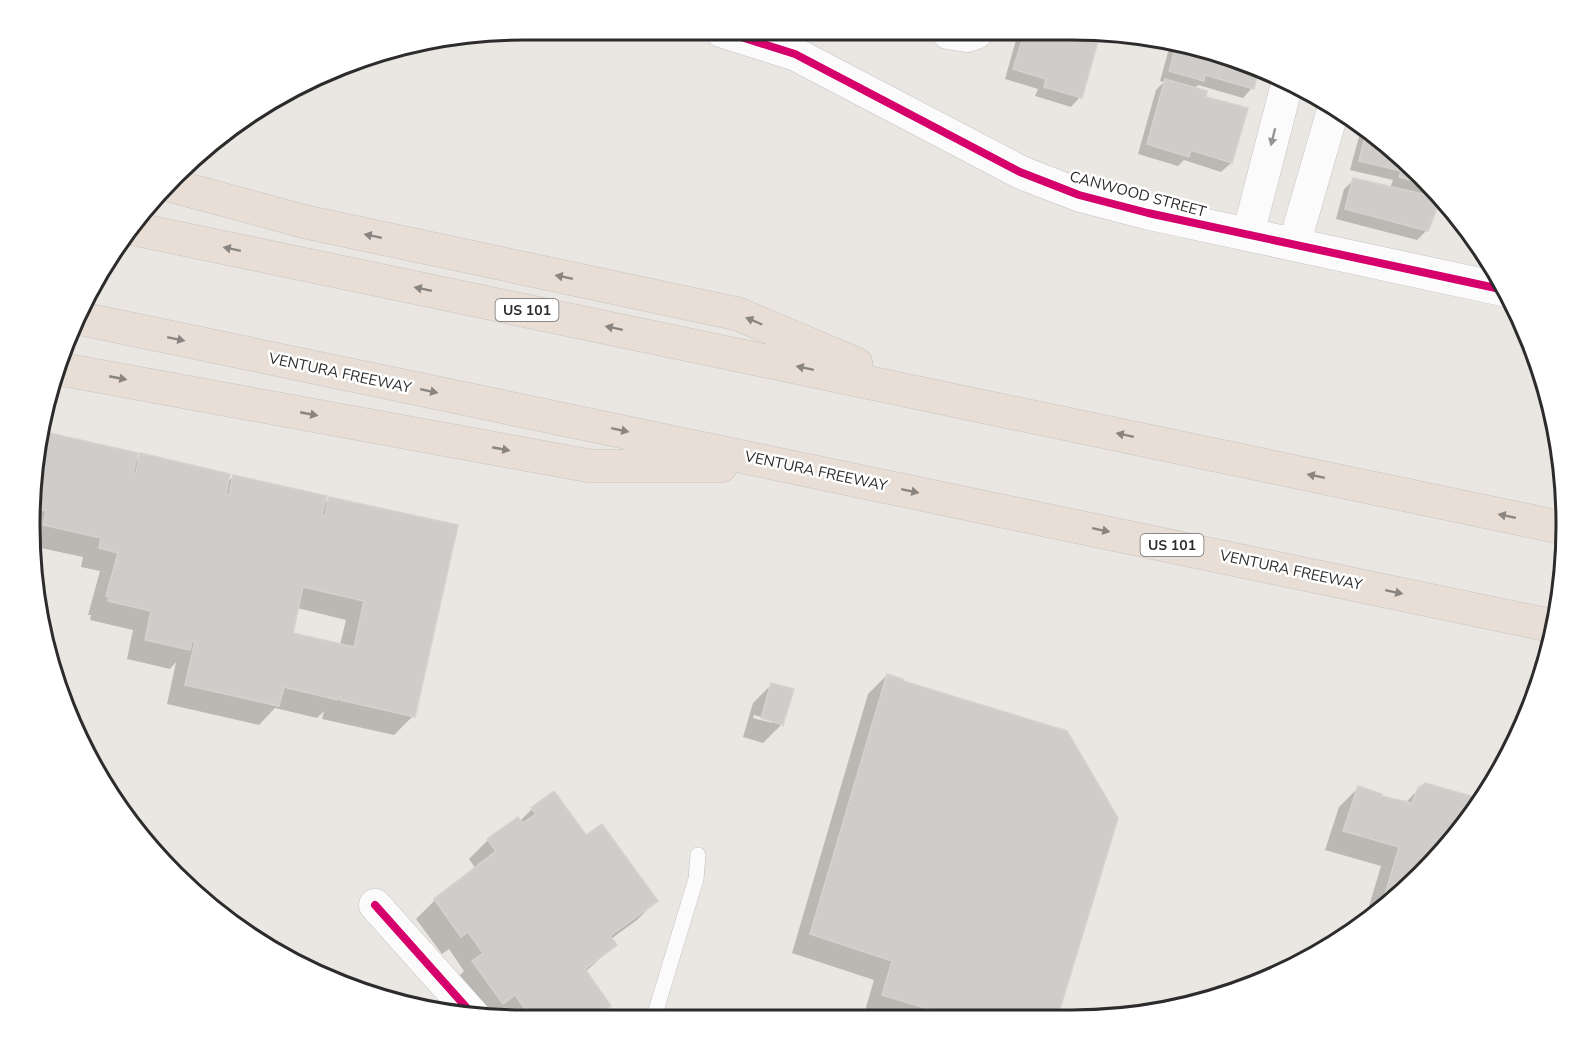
<svg xmlns="http://www.w3.org/2000/svg" width="1596" height="1050" font-family="'Nunito Sans',sans-serif">
<style>
.shadow{fill:#0003;fill-rule:evenodd}
.building{fill:#cfccc9;stroke:#d5d2ce;stroke-width:1.5;fill-rule:evenodd}
.lines{fill:none;stroke-linecap:round;stroke-linejoin:round}
.service-casing{stroke:#c3c2c3;stroke-width:16}
.minor-casing{stroke:#c3c2c3;stroke-width:33}
.tertiary-casing{stroke:#c3c2c3;stroke-width:34}
.motorway-casing{stroke:#c6c4c2;stroke-width:34}
.service{stroke:#fcfbfb;stroke-width:15}
.minor{stroke:#fcfbfb;stroke-width:32}
.tertiary{stroke:#fcfbfb;stroke-width:33}
.motorway{stroke:#e8ded5;stroke-width:33}
.cycleway-casing{stroke:#fff;stroke-width:11}
.cycleway{stroke:#d6006c;stroke-width:8}
.oneway{fill:#949494}
.oneway2{fill:#8a8580}
.labels{text-anchor:middle;dominant-baseline:central;stroke-width:5;stroke-linejoin:round;paint-order:stroke}
.shield{fill:#fff;stroke:#6b6b6b;stroke-width:1.5}
.shield-label{font-size:14px;font-weight:bold;fill:#2c2c2c}
.street-label{font-size:15px;fill:#2c2c2c;stroke:#fff}
.rim{fill:none;stroke:#2c2c2c;stroke-width:3}
</style>
<rect width="100%" height="100%" fill="#eae6e2"/>
<path class="shadow" d="M1018,33L1099,34L1080,97L1071,107L1035,96L1038,89L1005,79Z
M1170,45L1257,71L1252,88L1243,98L1198,85L1194,89L1204,99L1231,163L1221,172L1184,160L1178,166L1138,154L1156,90L1164,82L1160,81Z
M1361,129L1398,153L1435,193L1431,198L1427,230L1417,240L1336,219L1344,189L1354,180L1390,188L1393,180L1350,170Z
M141,455L226,483L234,476L323,505L330,498L413,716L394,735L322,719L324,711L317,718L275,708L259,725L167,704L176,662L170,669L127,659L133,630L90,620L91,615H88L100,571L81,567L83,557L36,547L31,492L134,462ZM297,608L346,620L340,645L291,634Z
M887,675L1055,1019L878,1018L864,1014L874,980L792,953L868,694Z
M772,684L782,724L763,743L743,737L753,703ZM754,715L772,720V723L753,718Z
M1358,788L1380,797L1405,803L1419,789L1443,852L1364,923L1381,866L1325,850L1339,807Z
M532,809L586,837L656,901L637,920L611,939L615,945L585,972L609,1006L600,1016H498L496,1013L492,1016H479L454,981L464,971L449,949L442,954L416,919L435,900L476,869L469,859L488,840L520,821Z"/>
<path class="building" d="M1024,34H1100L1082,98L1044,87L1046,79L1013,69Z
M1176,46L1258,71L1254,89L1205,75L1204,81L1169,71Z
M1165,79L1207,91L1206,97L1248,108L1232,163L1191,150L1189,157L1147,144Z
M1366,132L1398,153L1427,185L1399,177L1401,171L1359,161Z
M1353,178L1437,197L1436,211L1428,231L1345,209Z
M45,432L138,453L133,473H136L140,453L230,474L226,494L229,495L233,475L327,496L322,515L325,516L329,497L458,525L415,717L340,700L341,695L337,700L284,687L279,706L185,685L195,641H192L190,650L145,640L151,611L108,601L109,597L106,596L118,553L99,548L101,538L43,525L46,511L33,508L31,492ZM303,587L364,601L354,647L293,633Z
M887,674L903,679V681L1067,731L1118,818L1057,1019L930,1018L932,1010L882,995L892,961L810,934Z
M771,683L794,689L783,725L761,718Z
M1425,783L1481,799L1443,852L1380,911L1399,847L1343,831L1358,786L1382,794V796L1412,803L1418,788Z
M554,791L586,835L602,824L658,901L610,936L617,945L585,969L611,1006L600,1014L602,1016H530L515,995L503,1004L472,961L483,953L468,932L461,937L434,899L496,851L487,839L518,817L523,823L536,814L531,808Z"/>
<g class="lines">
<g class="service-casing">
<path id="service" d="M654,1017L696,879L698,855"/>
</g>
<g class="minor-casing">
<path id="minor" d="M948,33L967,36L976,33
M1248,235L1288,80
M1294,245L1333,110
M375,905L474,1016"/>
</g>
<g class="tertiary-casing">
<path id="tertiary" d="M722,31L795,54L1020,172L1079,195L1148,213L1505,290"/>
</g>
<g class="motorway-casing">
<path id="motorway" d="M173,186L306,222L738,314L856,364
M130,228L1564,528
M78,318L1553,626
M60,369L590,466H721"/>
</g>
<use href="#service" class="service"/>
<use href="#minor" class="minor"/>
<use href="#tertiary" class="tertiary"/>
<use href="#motorway" class="motorway"/>
<g class="cycleway-casing">
<path id="cycleway" d="M722,31L795,54L1020,172L1079,195L1148,213L1505,290
M375,905L474,1016"/>
</g>
<use href="#cycleway" class="cycleway"/>
</g>
<defs><path id="oneway-solid" d="M-6-.8H1V-3.2L6.5 0L1 3.2V.8H-6Z" transform="scale(1.5)"/></defs>
<use class="oneway" href="#oneway-solid" transform="translate(1273 137) rotate(104)"/>
<g class="oneway2">
<use href="#oneway-solid" transform="translate(373 236) rotate(-168)"/>
<use href="#oneway-solid" transform="translate(232 249) rotate(-168)"/>
<use href="#oneway-solid" transform="translate(564 277) rotate(-168)"/>
<use href="#oneway-solid" transform="translate(423 289) rotate(-168)"/>
<use href="#oneway-solid" transform="translate(754 321) rotate(-157)"/>
<use href="#oneway-solid" transform="translate(614 328) rotate(-168)"/>
<use href="#oneway-solid" transform="translate(176 339) rotate(12)"/>
<use href="#oneway-solid" transform="translate(805 368) rotate(-168)"/>
<use href="#oneway-solid" transform="translate(118 378) rotate(11)"/>
<use href="#oneway-solid" transform="translate(429 391) rotate(12)"/>
<use href="#oneway-solid" transform="translate(309 414) rotate(11)"/>
<use href="#oneway-solid" transform="translate(620 430) rotate(12)"/>
<use href="#oneway-solid" transform="translate(1125 435) rotate(-168)"/>
<use href="#oneway-solid" transform="translate(501 449) rotate(11)"/>
<use href="#oneway-solid" transform="translate(1316 476) rotate(-168)"/>
<use href="#oneway-solid" transform="translate(910 491) rotate(12)"/>
<use href="#oneway-solid" transform="translate(1507 516) rotate(-168)"/>
<use href="#oneway-solid" transform="translate(1101 530) rotate(12)"/>
<use href="#oneway-solid" transform="translate(1394 592) rotate(12)"/>
</g>
<g class="labels">
<g class="shield">
<rect x="495.5" y="299" width="63" height="22" rx="4.5"/>
<rect x="1140.5" y="534" width="63" height="22" rx="4.5"/>
</g>
<g class="shield-label">
<text x="527" y="310">US 101</text>
<text x="1172" y="545">US 101</text>
</g>
<g class="street-label">
<text transform="translate(1138 194) rotate(15)">CANWOOD STREET</text>
<text transform="translate(340 373) rotate(12)">VENTURA FREEWAY</text>
<text transform="translate(816 471) rotate(12)">VENTURA FREEWAY</text>
<text transform="translate(1291 570) rotate(12)">VENTURA FREEWAY</text>
</g>
</g>
<path d="M0 0H1596V1050H0ZM524 40H1072A484 484 0 0 1 1556 524V526A484 484 0 0 1 1072 1010H524A484 484 0 0 1 40 526V524A484 484 0 0 1 524 40Z" fill="#fff" fill-rule="evenodd"/>
<path class="rim" d="M524 40H1072A484 484 0 0 1 1556 524V526A484 484 0 0 1 1072 1010H524A484 484 0 0 1 40 526V524A484 484 0 0 1 524 40Z"/>
</svg>
